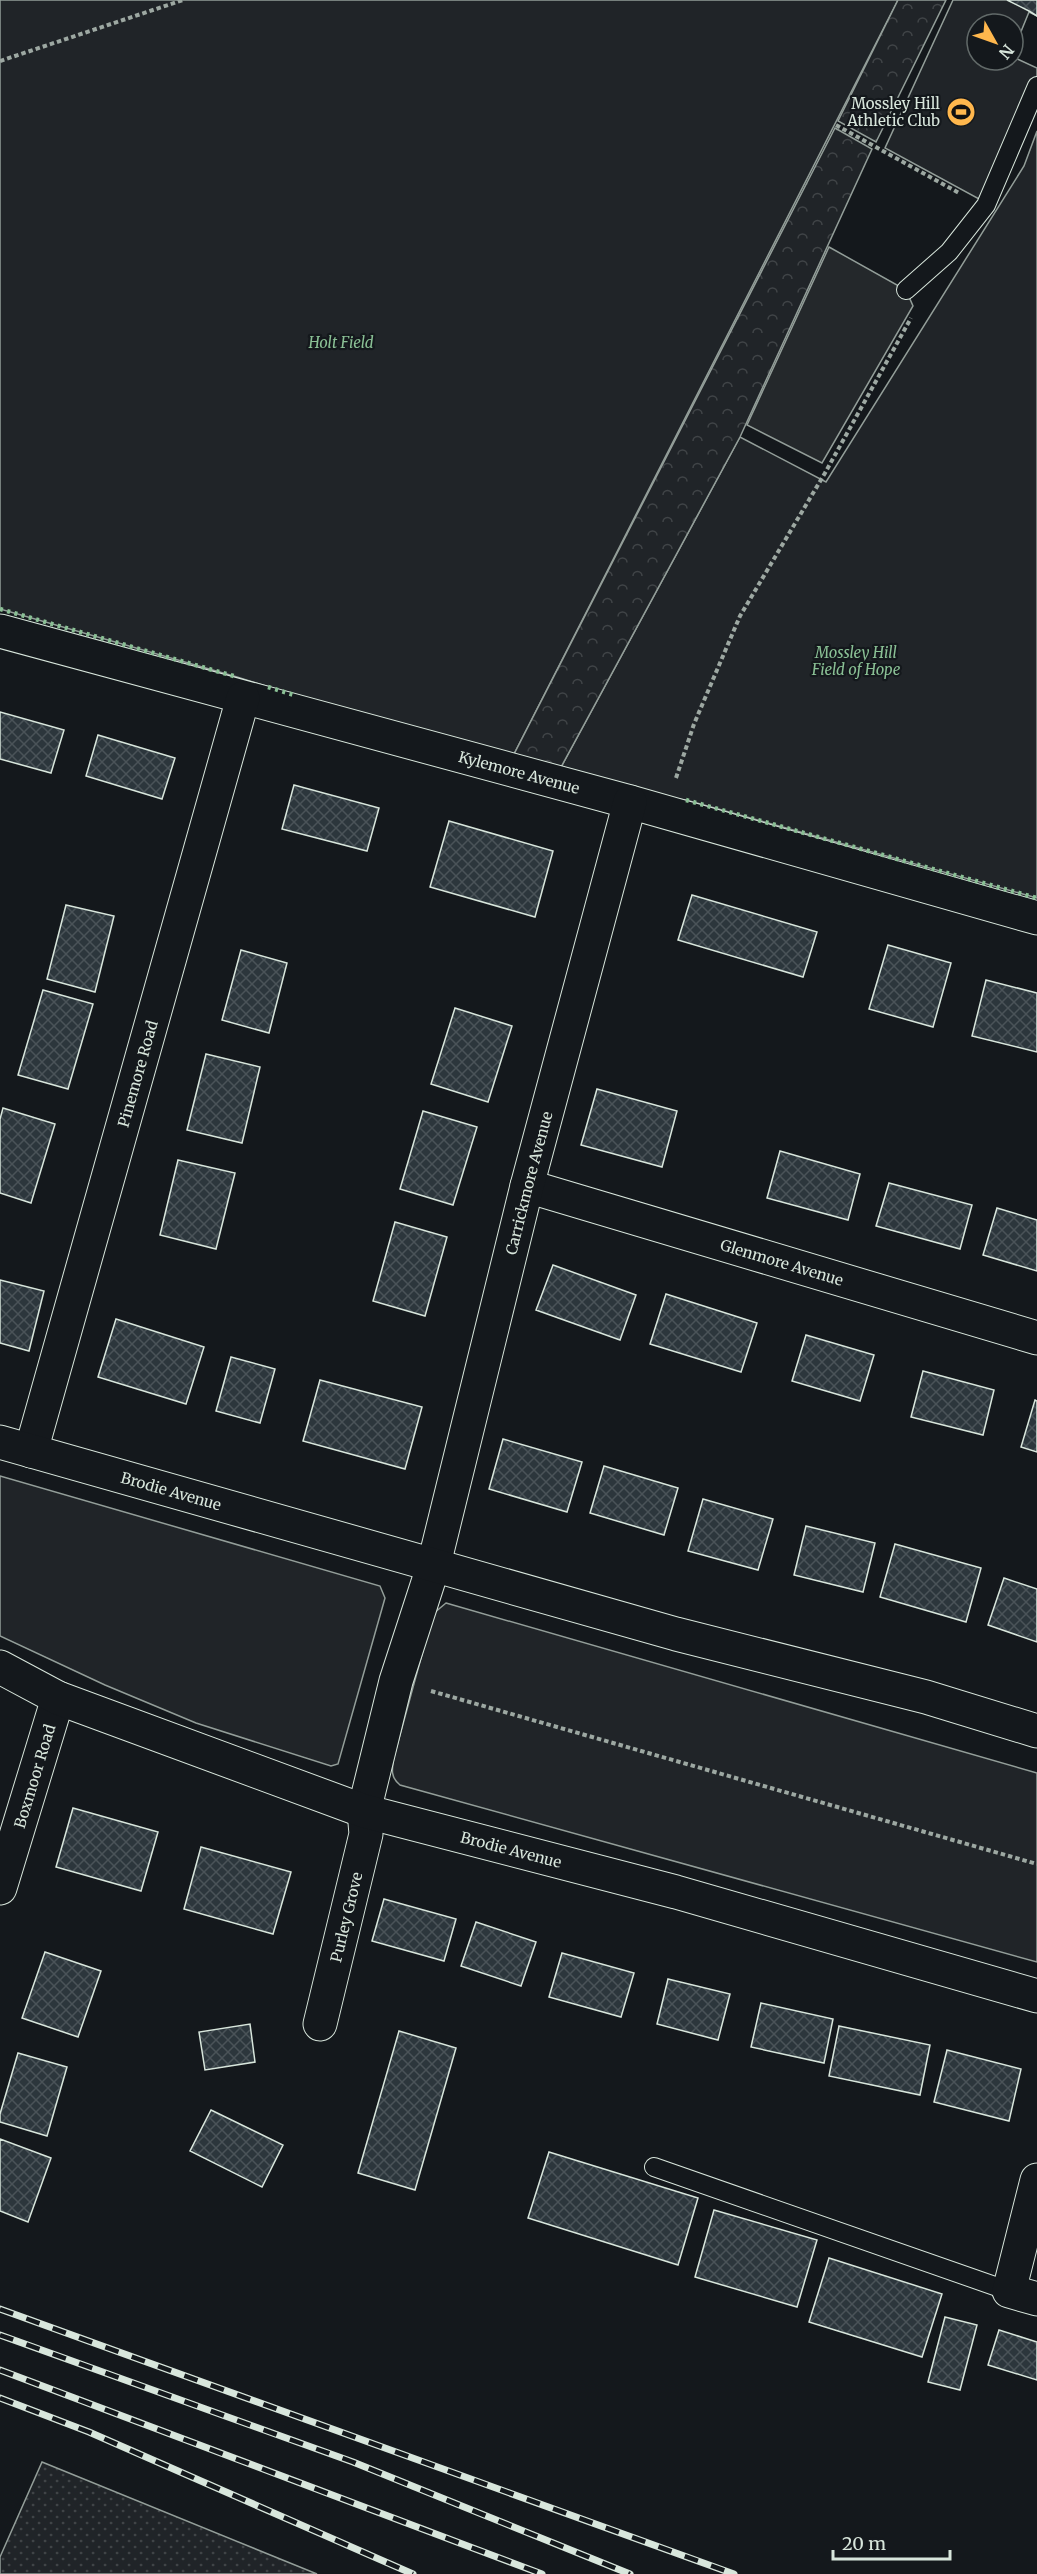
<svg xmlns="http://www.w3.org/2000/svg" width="1037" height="2574" font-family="Merriweather,serif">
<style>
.green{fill:#202428;stroke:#939e99;stroke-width:1.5}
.forest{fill:url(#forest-crowns);stroke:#939e99;stroke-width:1.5}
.garden{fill:url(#garden-dots);stroke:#939e99;stroke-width:1.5}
.parking{fill:#24282b;stroke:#939e99;stroke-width:1.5}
.building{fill:url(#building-cross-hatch);stroke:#d8e6dc;stroke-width:1.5}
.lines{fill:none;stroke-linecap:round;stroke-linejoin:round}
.service-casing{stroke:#d8e6dc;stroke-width:20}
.minor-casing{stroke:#d8e6dc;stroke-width:35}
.tertiary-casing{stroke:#d8e6dc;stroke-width:35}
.path{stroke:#9da8a2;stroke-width:4;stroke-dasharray:4.5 3;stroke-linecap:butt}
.service{stroke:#14181c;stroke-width:18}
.minor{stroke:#14181c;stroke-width:33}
.tertiary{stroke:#14181c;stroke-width:33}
.rail-casing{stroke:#d8e6dc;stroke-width:7}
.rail{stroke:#14181c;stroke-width:4.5;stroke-dasharray:14;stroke-linecap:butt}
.hedge{stroke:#8ac095;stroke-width:4.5;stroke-dasharray:3 4.5;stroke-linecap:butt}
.labels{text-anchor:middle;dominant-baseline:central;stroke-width:4.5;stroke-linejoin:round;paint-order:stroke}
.poi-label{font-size:15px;fill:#d8e6dc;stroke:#14181c;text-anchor:end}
.park-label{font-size:15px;font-style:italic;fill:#8ac095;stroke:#14181c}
.street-label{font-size:15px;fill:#d8e6dc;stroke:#14181c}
</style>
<defs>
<pattern id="forest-crowns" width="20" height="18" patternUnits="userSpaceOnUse" patternTransform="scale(1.5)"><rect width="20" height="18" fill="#202428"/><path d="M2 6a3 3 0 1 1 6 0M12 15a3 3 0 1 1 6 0" fill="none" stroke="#404447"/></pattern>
<pattern id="garden-dots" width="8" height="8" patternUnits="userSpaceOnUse" patternTransform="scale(1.5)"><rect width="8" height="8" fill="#202428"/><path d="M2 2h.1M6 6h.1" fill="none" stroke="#404447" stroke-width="1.8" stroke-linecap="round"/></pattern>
<pattern id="building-cross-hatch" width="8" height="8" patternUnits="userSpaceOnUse" patternTransform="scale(1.5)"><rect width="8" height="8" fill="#2c363c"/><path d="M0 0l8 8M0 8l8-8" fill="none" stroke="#4a5358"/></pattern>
</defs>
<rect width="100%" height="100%" fill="#14181c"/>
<path class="green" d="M0,0H898L510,762L237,677L0,609Z
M953,0H1037V16L1029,12L1013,51V24H977V60H1013V57L1037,68V76L979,199L885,148Z
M1037,131V898L686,800L669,798L560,769L740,437L826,482L1024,166Z
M0,1476L380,1586L385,1598L338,1764L331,1766L196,1723L105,1685L0,1636Z
M446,1603L1037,1773V1962L400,1785C390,1777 392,1769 394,1757L433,1614Z"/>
<path class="forest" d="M898,0H946L876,142L838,121Z
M835,128L872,149L740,437L560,769L510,762Z"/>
<path class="garden" d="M42,2462L317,2574H0V2557Z"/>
<path class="parking" d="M829,247L906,290L913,306L822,463L747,425Z"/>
<path class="building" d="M1007,0H1037V16L1029,11Z
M0,712L64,730L51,773L0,759Z
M98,735L175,758L162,799L86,776Z
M294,785L379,808L367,851L282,829Z
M449,821L553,851L535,917L430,887Z
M692,895L817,932L803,977L678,940Z
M66,905L114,916L95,992L47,979Z
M888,945L951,963L933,1027L869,1009Z
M241,950L287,963L269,1033L222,1020Z
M986,980L1037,993V1052L972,1036Z
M43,990L93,1004L68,1089L18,1075Z
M455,1008L512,1026L488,1102L431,1084Z
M206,1054L260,1067L242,1143L187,1130Z
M597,1089L677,1111L662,1167L581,1145Z
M3,1108L55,1124L31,1203L0,1193V1119Z
M423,1111L477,1127L453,1205L400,1189Z
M780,1151L860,1174L848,1220L767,1198Z
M178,1160L235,1173L216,1249L160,1235Z
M889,1183L972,1205L960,1249L876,1226Z
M997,1208L1037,1220V1271L983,1255Z
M395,1222L447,1237L425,1316L373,1301Z
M553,1265L636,1295L620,1340L536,1310Z
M0,1280L44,1291L29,1351L0,1343Z
M666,1294L757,1323L741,1372L650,1344Z
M116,1319L204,1347L186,1404L98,1377Z
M806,1335L874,1355L860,1401L792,1381Z
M231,1357L275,1369L260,1423L216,1411Z
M923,1371L994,1390L983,1435L911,1417Z
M320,1380L422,1407L405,1469L303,1441Z
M1035,1400L1037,1401V1452L1021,1447Z
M503,1439L582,1462L567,1512L489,1489Z
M604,1466L678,1488L664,1535L590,1513Z
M703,1499L773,1519L758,1570L688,1551Z
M806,1526L875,1543L863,1592L794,1575Z
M895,1544L981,1568L966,1622L880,1597Z
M1004,1578L1037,1589V1642L988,1625Z
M73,1808L158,1832L141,1891L56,1867Z
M201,1847L291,1872L273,1934L184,1909Z
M384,1899L456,1919L444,1961L372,1941Z
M476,1922L536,1942L521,1986L461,1966Z
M45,1952L101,1971L78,2037L22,2018Z
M562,1953L634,1973L621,2017L549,1997Z
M668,1979L730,1994L718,2040L657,2024Z
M761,2003L833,2019L824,2063L751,2047Z
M250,2024L255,2062L205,2070L199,2032Z
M839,2026L930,2045L920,2095L829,2076Z
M399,2031L456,2048L415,2190L358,2173Z
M947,2050L1021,2069L1009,2121L934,2102Z
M18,2053L67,2067L47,2136L0,2122V2114Z
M211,2110L283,2145L262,2187L190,2151Z
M0,2139L51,2158L28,2222L0,2211Z
M549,2152L698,2198L678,2265L528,2218Z
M714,2210L817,2240L797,2307L695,2277Z
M829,2258L942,2294L922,2357L809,2322Z
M945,2317L977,2325L960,2390L928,2382Z
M999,2330L1037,2342V2380L988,2365Z"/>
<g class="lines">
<g class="service-casing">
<path id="service" d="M906,290L949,252L986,205L1037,86
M654,2167L1009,2291"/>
</g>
<g class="minor-casing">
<g id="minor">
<path id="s1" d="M0,631L630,802L1037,918"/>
<path id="s2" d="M527,1186L1037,1338"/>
<path id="s3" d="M31,1451L243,698"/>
<path id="s4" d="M0,1888L58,1698"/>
<path id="s5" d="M320,2024L366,1834L364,1811L396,1681L434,1564L527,1186L630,802"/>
<path d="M1037,2180L1009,2291L1037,2299"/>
</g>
</g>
<g class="tertiary-casing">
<g id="tertiary">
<path id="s6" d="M0,1442L676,1634L926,1697L1037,1731"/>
<path id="s7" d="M0,1667L58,1698L364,1811L676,1892L1037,1996"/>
</g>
</g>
<path class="path" d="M0,61L183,0
M836,125L959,193
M676,778L694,724L740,616L825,473L911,318
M431,1691L1037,1864"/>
<use href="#service" class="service"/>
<use href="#minor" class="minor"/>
<use href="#tertiary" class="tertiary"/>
<g class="rail-casing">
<path id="rail" d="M0,2309L734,2574
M0,2335L353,2462L630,2574
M0,2370L542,2574
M0,2398L89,2432L413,2574"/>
</g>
<use href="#rail" class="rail"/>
<path class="hedge" d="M0,609L237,677
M268,687L294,695
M686,800L1037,898"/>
</g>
<defs>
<g id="stadium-disc" transform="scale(1.5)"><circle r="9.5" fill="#ffb74d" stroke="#14181c"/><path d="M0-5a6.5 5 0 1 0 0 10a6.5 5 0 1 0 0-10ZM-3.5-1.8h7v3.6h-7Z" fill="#111"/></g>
</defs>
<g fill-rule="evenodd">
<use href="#stadium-disc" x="961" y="112"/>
</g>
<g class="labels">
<g class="poi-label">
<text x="940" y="103">Mossley Hill<tspan x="940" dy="17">Athletic Club</tspan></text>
</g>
<g class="park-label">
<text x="341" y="342">Holt Field</text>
<text x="856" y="652">Mossley Hill<tspan x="856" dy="17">Field of Hope</tspan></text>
</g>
<g class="street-label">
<text stroke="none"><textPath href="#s1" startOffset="538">Kylemore Avenue</textPath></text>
<text stroke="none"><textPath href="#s3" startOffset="392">Pinemore Road</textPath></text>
<text stroke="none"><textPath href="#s5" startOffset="868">Carrickmore Avenue</textPath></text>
<text stroke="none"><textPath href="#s2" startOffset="266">Glenmore Avenue</textPath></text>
<text stroke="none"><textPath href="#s6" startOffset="178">Brodie Avenue</textPath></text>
<text stroke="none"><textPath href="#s4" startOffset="117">Boxmoor Road</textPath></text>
<text stroke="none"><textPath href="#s7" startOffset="544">Brodie Avenue</textPath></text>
<text stroke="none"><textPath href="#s5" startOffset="110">Purley Grove</textPath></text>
</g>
</g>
<g transform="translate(995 42) rotate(130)"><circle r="28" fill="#14181c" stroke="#626a69" stroke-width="1.5"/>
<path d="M0-4.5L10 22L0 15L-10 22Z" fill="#ffb74d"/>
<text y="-9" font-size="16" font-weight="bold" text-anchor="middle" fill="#d8e6dc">N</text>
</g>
<path d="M833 2550v9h117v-9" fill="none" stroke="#d8e6dc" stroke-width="3"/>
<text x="842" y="2550" font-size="18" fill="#d8e6dc" stroke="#14181c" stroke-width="4.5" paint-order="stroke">20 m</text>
</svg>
